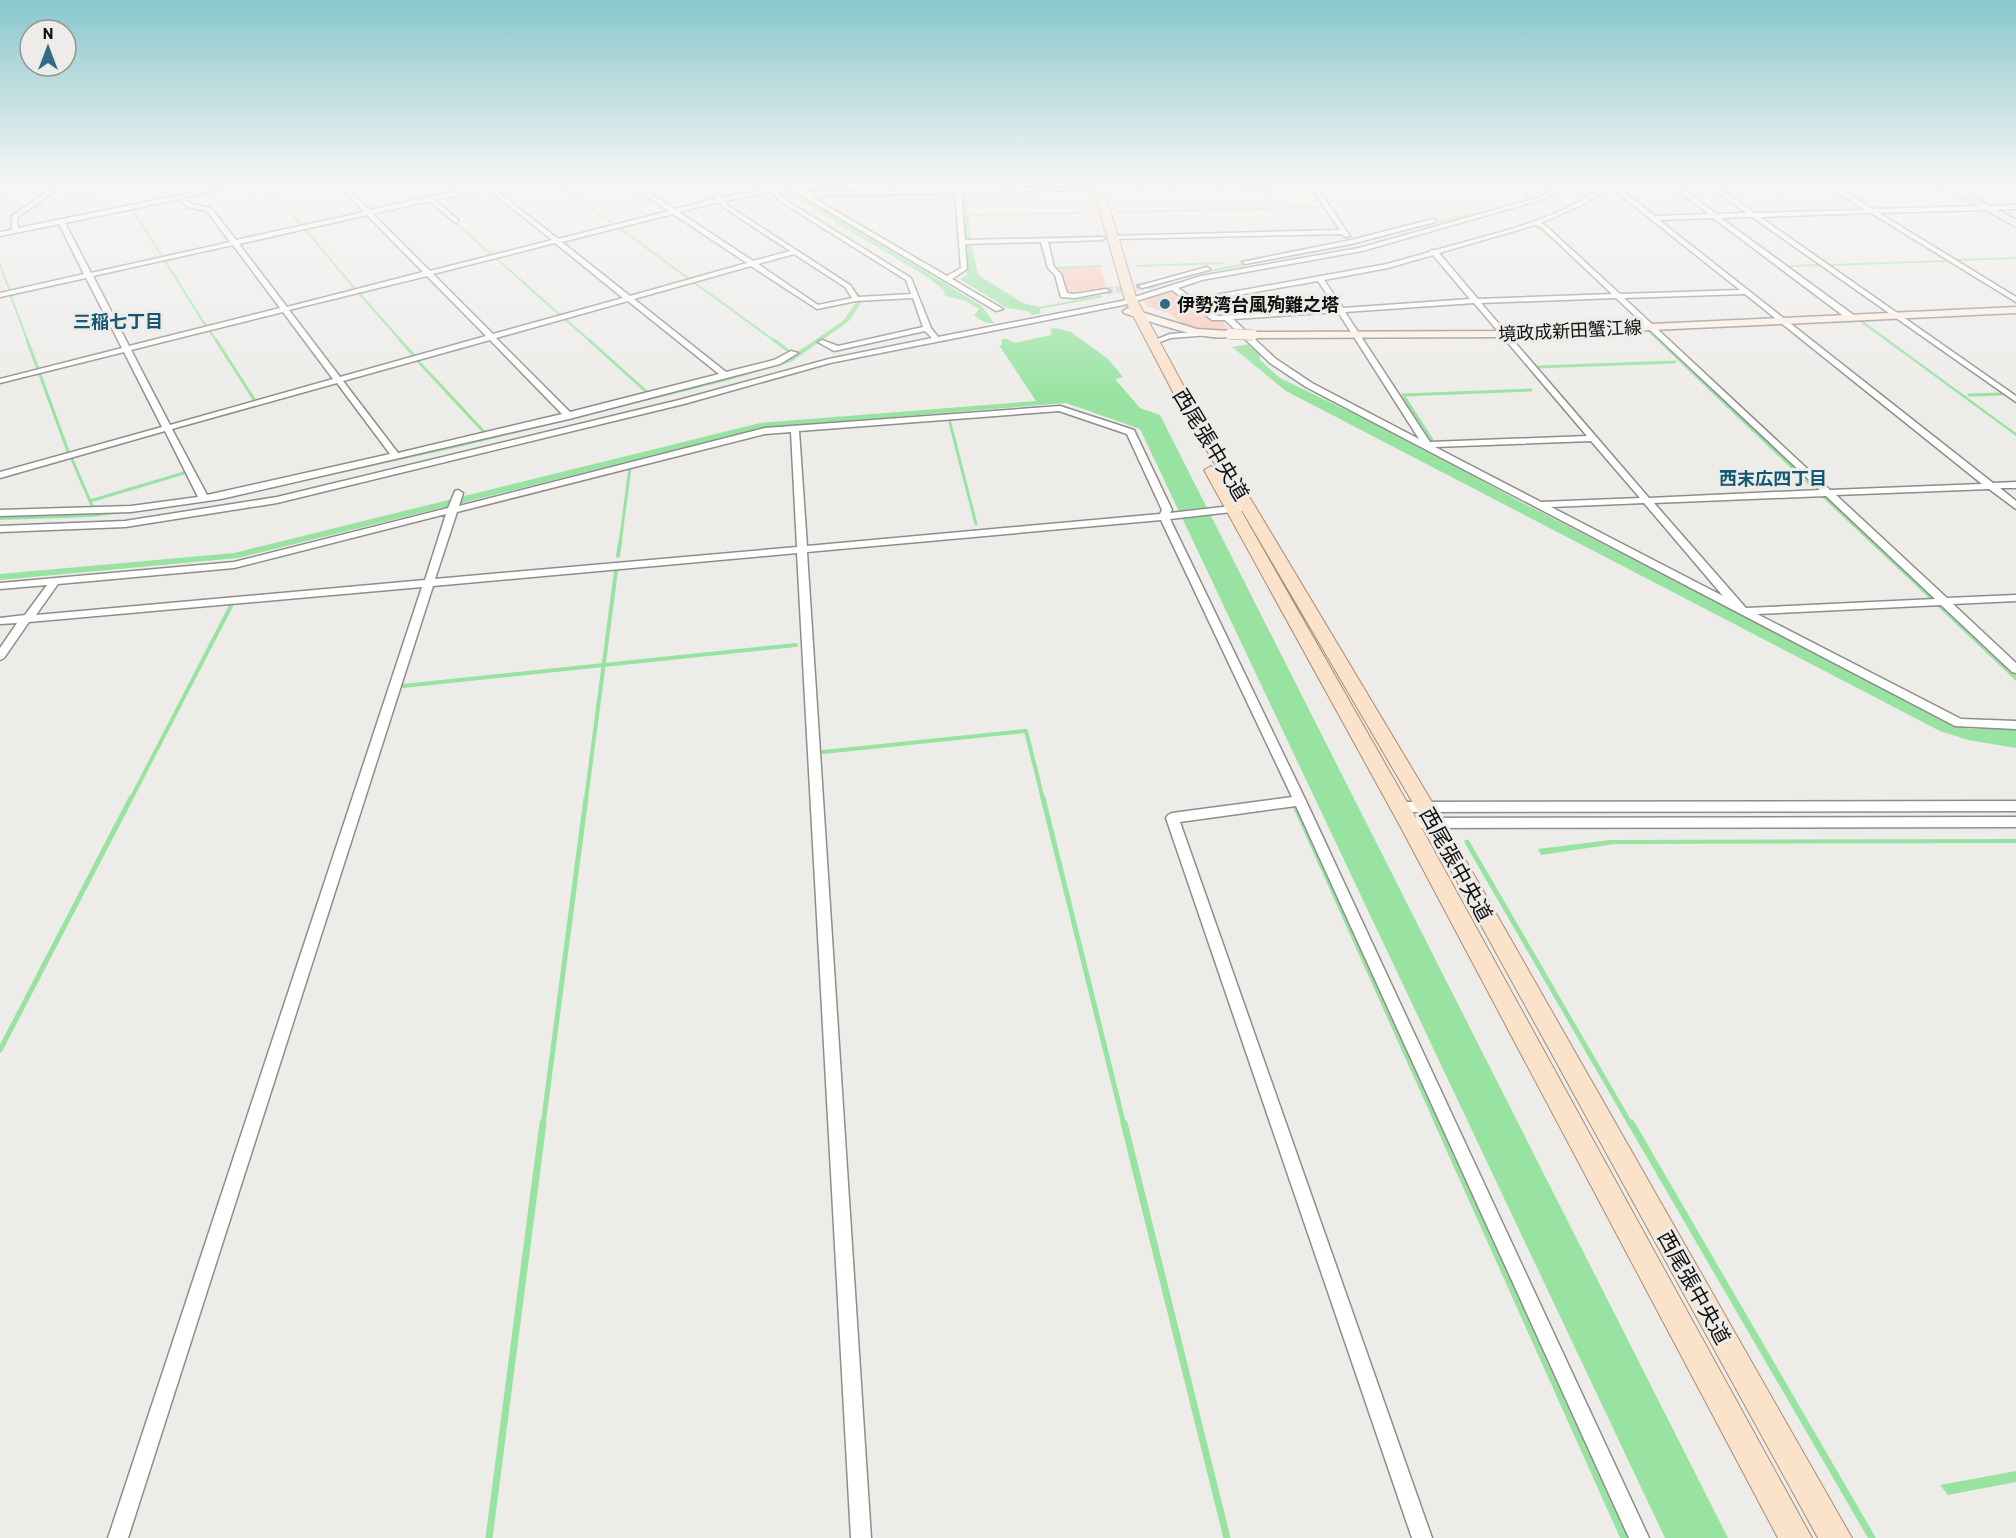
<svg xmlns="http://www.w3.org/2000/svg" width="2016" height="1538" font-family="Barlow,'Noto Sans JP',sans-serif">
<style>
.green{fill:#fbc8ba}
.water{fill:#98e3a1}
.lines{fill:none;stroke-linecap:round;stroke-linejoin:round}
.stream-far4{stroke:#98e3a1;stroke-width:2}
.stream-far3{stroke:#98e3a1;stroke-width:3}
.stream-far2{stroke:#98e3a1;stroke-width:4}
.stream-far1{stroke:#98e3a1;stroke-width:5}
.stream{stroke:#98e3a1;stroke-width:7}
.street-tunnel{stroke:#cdcbc8;stroke-width:7;stroke-dasharray:7 3;stroke-linecap:butt}
.street-casing{stroke:#8e8d8a;stroke-width:3}
.secondary-casing{stroke:#8e8d8a;stroke-width:3}
.primary-casing{stroke:#a78c73;stroke-width:2}
.street{fill:#fff;fill-rule:evenodd}
.secondary{fill:#fdf0e5;fill-rule:evenodd}
.primary{fill:#fbe2cb;fill-rule:evenodd}
.secondary-bridge-casing{stroke:#8e8d8a;stroke-width:11;stroke-linecap:butt}
.secondary-bridge{stroke:#fdf0e5;stroke-width:10}
.poi-dot{fill:#336b85;stroke:#eeece9;stroke-width:2}
.labels{text-anchor:middle;dominant-baseline:central;stroke-width:6;stroke-linejoin:round;paint-order:stroke}
.far-poi-label{font-size:18px;font-weight:bold;fill:#111110;stroke:#eeece9;text-anchor:start}
.far-neighbourhood-label{font-size:18px;font-weight:bold;fill:#135975;stroke:#eeece9}
.far-street-label{font-size:18px;fill:#111110;stroke:#eeece9}
.street-label{font-size:21px;fill:#111110;stroke:#eeece9}
</style>
<rect width="100%" height="100%" fill="#eeece9"/>
<path class="green" d="M1100,266L1107,290L1075,294L1065,292L1061,274L1055,268Z
M1171,290L1213,319L1221,320L1231,331L1201,330L1184,325L1168,313L1147,306L1144,300Z"/>
<path class="water" d="M780,183H788L801,196L982,306L994,323C987,324 979,320 974,315L979,309L966,301L945,296L944,290L924,275L793,197Z
M961,183H966L971,243L978,275L1023,303L1039,307L1101,295L1103,297L1040,309L1041,313L1033,315L1027,311L1007,308L960,279L967,275Z
M1473,212L1477,213L1350,246L1183,277L1150,289L1146,288L1181,275L1348,244Z
M863,300L849,321L791,362L726,381L459,447L224,499L93,517L0,520V517L99,514L281,486L781,363L843,321L857,301Z
M1859,321H1863L2016,433V436Z
M1055,328L1071,332L1108,359L1123,377L1115,379L1140,408L1160,415L1728,1538H1665L1140,429L1066,403L769,427L238,558L0,580V574L234,553L760,423L1036,401L999,345H1002V339H1007L1014,343L1052,335L1050,329Z
M1647,331H1650L1819,490H1814Z
M1250,344L1260,354V360L1280,378L1413,442L1519,501L1943,718L1970,729L2016,728V748L1968,740L1940,731L1286,391L1232,347Z
M1821,496H1825L1935,599H1930Z
M1935,604H1940L2016,675V681Z
M2016,839V843L1615,844L1541,855L1538,849L1610,840Z
M2016,1471V1482L1948,1495L1940,1485Z"/>
<g class="lines">
<path class="stream-far4" d="M264,183L302,226
M409,183L426,198
M557,183L615,225
M704,183L708,184
M1721,186L1763,183
M116,188L143,183
M1686,189L1705,187
M0,195L6,189
M189,197L256,183
M723,201L735,210
M31,208L115,188L122,183
M132,209L163,258
M441,210L492,255
M1116,212L1323,207
M973,215L1083,213
M1536,226L1550,237
M618,227L689,279
M304,228L356,290
M782,241L850,284L860,297
M496,258L561,316
M164,259L207,328
M1956,260L2016,258
M0,265L10,291
M1830,265L1945,261
M1137,266L1223,263
M1791,266L1820,265
M1055,268L1100,266
M695,283L776,342
M358,292L402,342
M10,294L28,342
M565,319L591,342
M209,330L217,342"/>
<path class="stream-far3" d="M27,340L38,369
M216,340L255,401
M400,340L415,357
M589,340L649,394
M774,340L790,352
M417,360L484,432
M1537,367L1675,362
M39,372L69,454
M1403,395L1531,390
M1969,395L2002,394
M1405,398L1432,440
M949,419L976,524
M71,457L93,508
M90,501L184,473
M620,543L630,468"/>
<path class="stream-far2" d="M618,556L620,542
M403,686L796,645
M823,752L1026,731L1043,799
M131,799L231,606
M586,799L616,571"/>
<path class="stream-far1" d="M1043,798L1124,1125
M1296,808L1438,1125
M1467,842L1631,1125
M0,1050L131,798
M543,1125L586,798"/>
<path class="stream" d="M1124,1123L1227,1538
M1438,1123L1624,1538
M1631,1123L1872,1538
M489,1538L543,1123"/>
<path class="street-tunnel" d="M1106,291L1142,286"/>
<g class="street-casing">
<path id="street" d="M5,183H12L0,192V187Z
M59,183H66L17,218L18,228L180,195L226,183H236L185,198L191,204L211,208L236,240L364,212L336,183H342L370,210L483,185L481,183H504L492,187L558,239L669,211L628,183H635L675,209L716,199L709,183H715L721,198L770,189L766,184L771,183L784,199L911,278L931,328L938,337L1122,301L1201,276L1359,248L1537,198L1562,183H1569L1541,200L1362,251L1202,280L1178,288L1194,299L1387,264L1430,252L1431,250H1436C1484,236 1537,225 1581,201C1592,195 1600,183 1613,183L1655,216L1709,214L1675,189L1652,183L1677,186L1705,183H1743L1717,187L1755,213L1865,210L1823,183H1830L1873,209L2016,205V209L1879,213L2016,297V302L1871,213L1760,217L2016,396V402L1752,217L1721,218L1855,316V320H1849L1713,218L1659,220L1993,483L2016,482V488H2000L2016,501V509L1989,489L1836,495L1947,598L2016,595V601L1953,604L2016,663V673L2012,672L1941,605L1757,614L1961,719L2016,721V729L1955,726L1306,387L1270,363L1225,320H1212L1172,290L1123,305L830,363L684,404L277,503L125,527L0,532V526L125,521L277,497L679,400L829,359L932,338L925,331L834,351L818,342L822,340L838,346L923,327L913,298L856,301L817,309L751,266L634,299L726,372L774,360L791,351L798,353L780,364L569,419L221,499L131,512L0,516V510L131,506L198,497L165,431L0,478V472L162,427L124,352L0,383V379L122,348L86,278L0,297V293L84,274L59,224L0,236V232L12,230V216ZM1609,186L1740,290L1620,294L1545,225L1541,223L1586,203ZM1710,187L1747,213L1716,214L1683,189ZM487,188L552,240L430,271L373,214L429,201L456,223L458,222V220L435,200ZM772,192L780,201L906,280L911,294L858,297L850,285L727,205L724,201ZM180,199L187,207L207,211L230,242L91,273L65,223ZM719,202L723,207L790,251L753,261L679,212ZM673,214L747,263L630,296L562,242ZM367,215L423,272L287,307L239,244ZM1535,225L1541,227L1612,294L1478,299L1439,253ZM555,243L623,298L493,334L433,274ZM233,245L280,308L129,346L93,276ZM794,254L845,287L852,298L818,305L758,264ZM1433,255L1470,299L1343,308L1324,280L1388,268ZM427,276L486,336L340,377L289,310ZM1318,281L1336,308L1217,316L1198,302ZM1745,294L1982,484L1830,490L1624,298ZM1616,298L1820,490L1649,498L1481,303ZM628,301L719,374L570,412L496,338ZM1474,303L1587,436L1430,442L1345,312ZM283,312L333,379L170,425L131,350ZM1338,312L1419,439L1312,383L1276,359L1233,319ZM490,340L562,414L398,453L343,381ZM337,383L390,454L207,495L172,429ZM1591,441L1640,498L1541,502L1435,447ZM1826,496L1935,599L1746,608L1654,503ZM1644,503L1723,596L1551,507Z
M788,183H795L805,192L1090,187L1088,190L961,192L965,240L1104,237L1105,238L1102,240L1048,242L1054,267L1061,274L1067,293L1075,294L1106,289L1110,291L1075,298L1061,297L1055,275L1048,268L1041,242L965,244L967,269L952,279L1003,309L996,311L801,195ZM955,193L961,268L947,276L810,196Z
M1268,183H1331L1315,185L1350,236L1345,237L1342,234L1113,239L1111,238V236L1340,230L1310,186L1099,190L1096,188L1099,186Z
M1546,183H1553L1530,196L1525,195Z
M1433,219L1436,221L1435,222L1351,244L1245,264L1242,262L1351,240Z
M1207,267L1210,269L1209,270L1142,288L1138,286Z
M1206,331H1209V335L1171,338L1154,344L1150,342L1170,334Z
M1060,406L1134,430L1172,510L1170,513L1249,504L1254,507L1249,510L1170,519L1306,801L1649,1538H1629L1296,806L1180,822L1432,1538H1412L1166,818L1168,815L1172,813L1292,797L1161,520L807,552L871,1538H851L797,553L433,586L128,1538H108L422,587L29,622L4,658L0,660V648L17,623L0,624V618L25,615L47,585L0,589V583L234,562L448,508L455,491L458,490L463,493L459,506L765,428ZM1059,411L1127,434L1162,510L1160,514L807,546L799,431ZM791,432L797,547L435,579L457,512L765,434ZM446,514L425,580L36,615L58,584L234,568Z
M2016,801V811L1401,812L1397,810L1395,807L1397,804L1401,802Z
M2016,817V827L1409,828L1405,826L1403,823L1405,820L1409,818Z"/>
</g>
<g class="secondary-casing">
<path id="secondary" d="M1937,183H1948L2016,220V227Z
M2016,307V313L1505,337L1253,338L1247,335L1253,332L1505,331Z
M1128,308L1197,329L1230,331L1236,334C1219,347 1145,320 1124,313L1123,311Z"/>
</g>
<g class="primary-casing">
<path id="primary" d="M1092,183H1102L1137,300L1189,396L1441,817L1852,1538H1818L1427,827L1175,396L1125,300Z
M1211,466L1218,470L1416,818L1812,1538H1778L1399,824L1204,470Z"/>
</g>
<use href="#street" class="street"/>
<use href="#secondary" class="secondary"/>
<use href="#primary" class="primary"/>
<g class="secondary-bridge-casing">
<path id="secondary-bridge" d="M1230,334L1253,335"/>
</g>
<use href="#secondary-bridge" class="secondary-bridge"/>
</g>
<linearGradient id="sky" x2="0" y2="1"><stop stop-color="#88c7cc"/><stop offset="0.46" stop-color="#f7f6f5"/><stop offset="1" stop-color="#f7f6f5" stop-opacity="0"/></linearGradient>
<rect width="2016" height="398" fill="url(#sky)"/>
<circle class="poi-dot" cx="1165" cy="304" r="6"/>
<g class="labels">
<g class="far-poi-label">
<text x="1177" y="304">伊勢湾台風殉難之塔</text>
</g>
<g class="far-neighbourhood-label">
<text x="118" y="321">三稲七丁目</text>
<text x="1773" y="478">西末広四丁目</text>
</g>
<g class="far-street-label">
<text transform="translate(1570 330) rotate(-3)">境政成新田蟹江線</text>
</g>
<g class="street-label">
<text transform="translate(1212 444) rotate(59)">西尾張中央道</text>
<text transform="translate(1457 864) rotate(61)">西尾張中央道</text>
<text transform="translate(1695 1287) rotate(61)">西尾張中央道</text>
</g>
</g>
<g transform="translate(48 48)"><circle r="28" fill="#eeece9" stroke="#969492" stroke-width="1.5"/>
<path d="M0-4.5L10 22L0 15L-10 22Z" fill="#336b85"/>
<text y="-9" font-size="16" font-weight="bold" text-anchor="middle" fill="#111110">N</text>
</g>
</svg>
